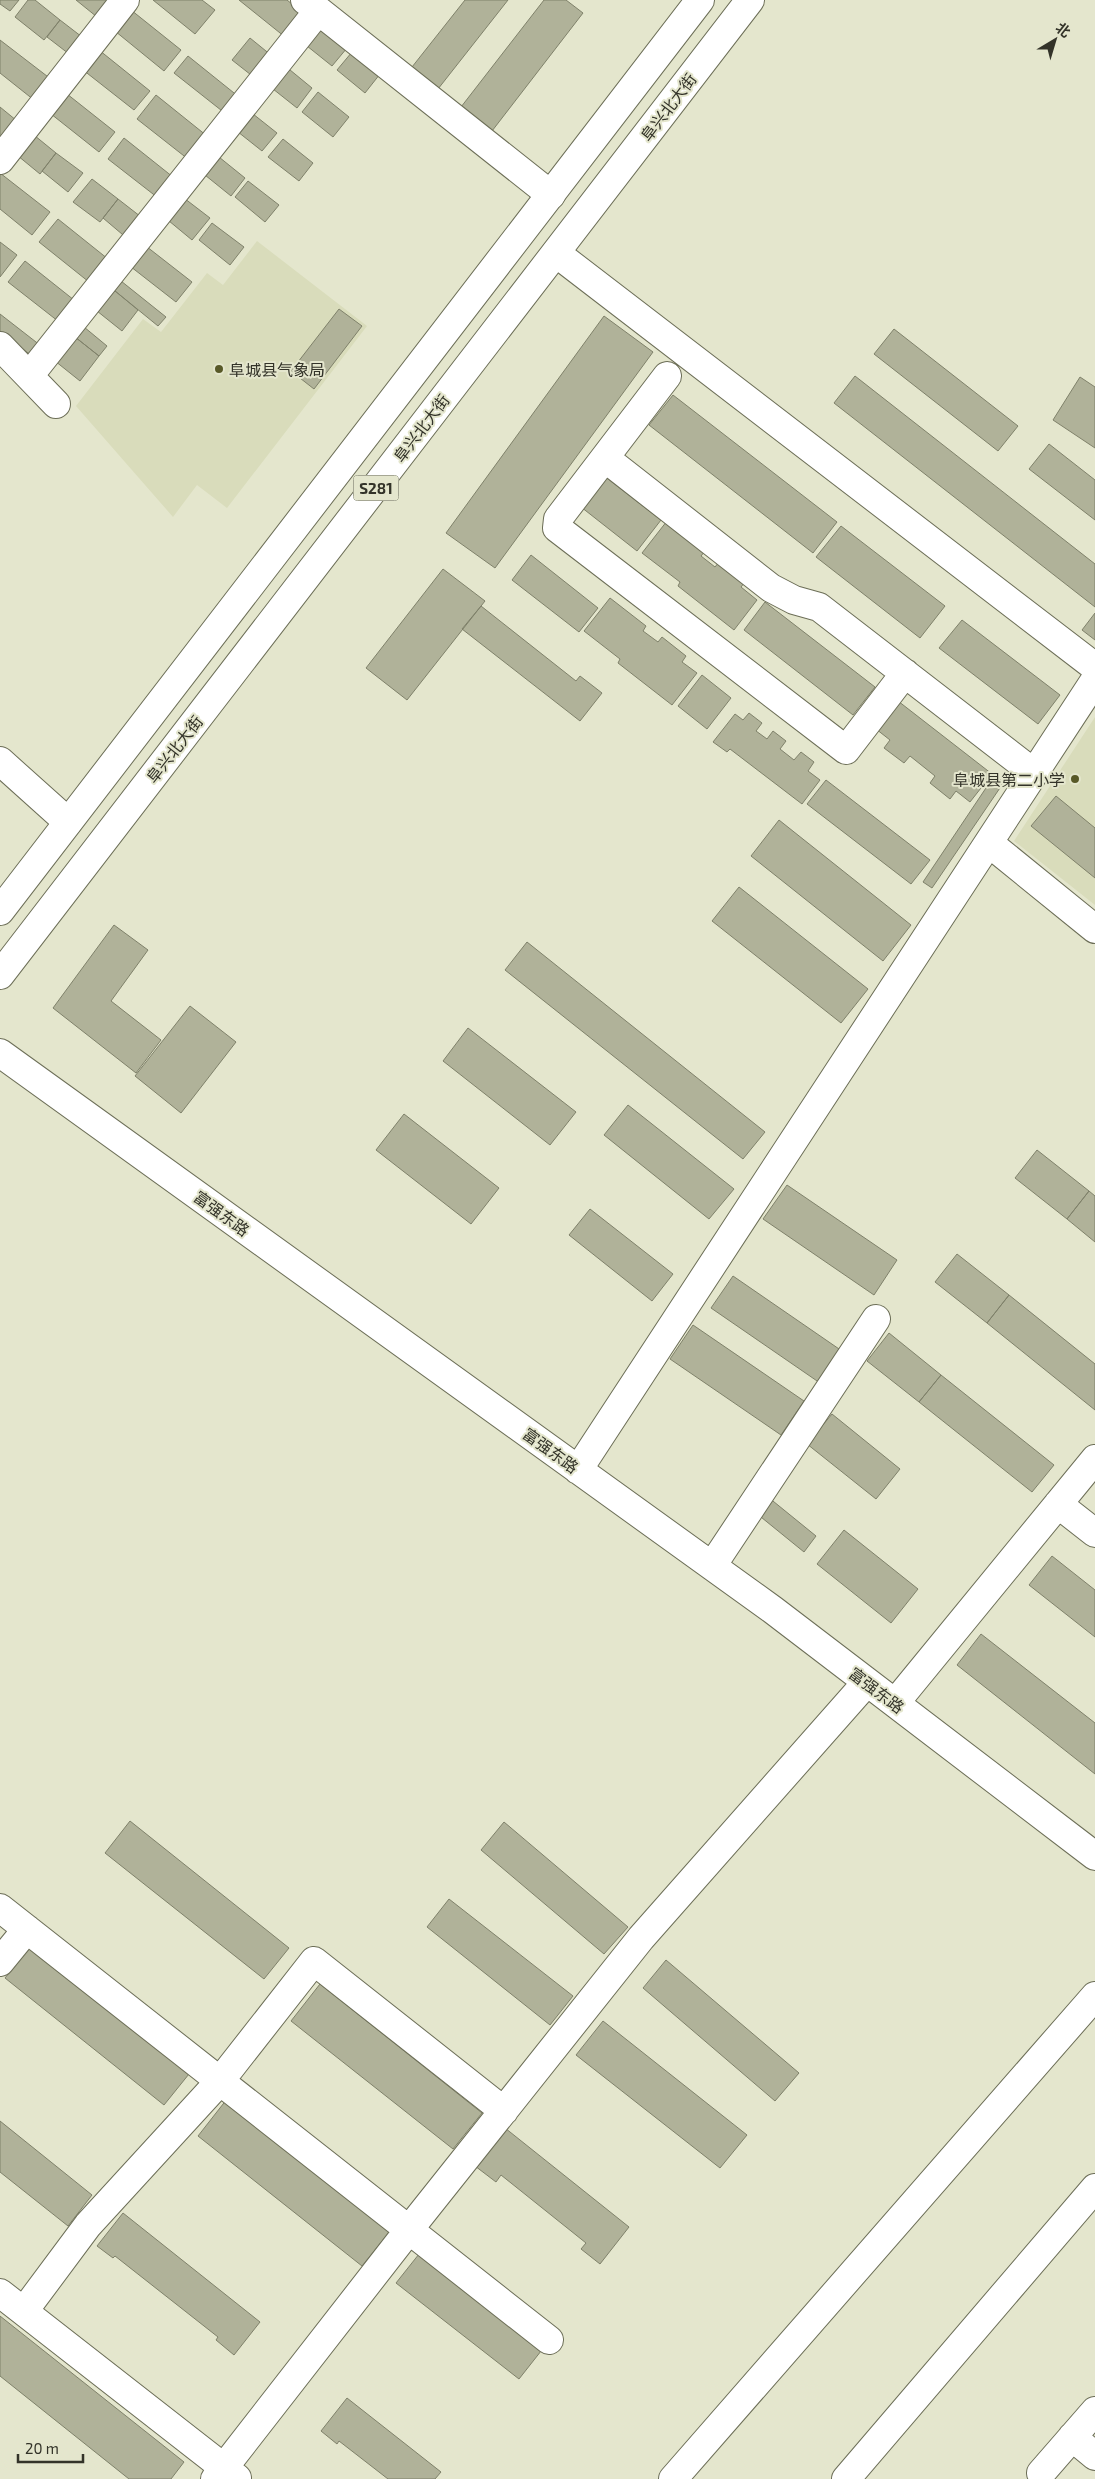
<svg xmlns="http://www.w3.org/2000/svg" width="1095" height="2479" font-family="'Exo 2','Noto Sans SC',sans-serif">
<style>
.built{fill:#d9dcbb}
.building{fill:#b0b299;stroke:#7f816a}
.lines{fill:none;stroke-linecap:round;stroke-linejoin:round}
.minor-casing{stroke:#6c6e57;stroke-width:30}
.major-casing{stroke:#6c6e57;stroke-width:30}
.minor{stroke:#fff;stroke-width:28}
.major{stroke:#fff;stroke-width:28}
.poi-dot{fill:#585927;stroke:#e4e6cd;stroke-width:2}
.labels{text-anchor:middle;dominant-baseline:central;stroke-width:4;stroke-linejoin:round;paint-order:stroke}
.shield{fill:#e4e6cd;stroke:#68695a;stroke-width:1}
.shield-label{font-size:15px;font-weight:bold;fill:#333329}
.street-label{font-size:16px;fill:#333329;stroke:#e4e6cd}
.poi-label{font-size:16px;fill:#333329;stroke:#e4e6cd;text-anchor:start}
</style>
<rect width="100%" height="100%" fill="#e4e6cd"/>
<path class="built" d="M257,241L367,326L227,508L197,485L173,517L76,406L143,319L161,332L207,273L223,285Z
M1095,717V905L1014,841Z"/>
<path class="building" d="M0,0H19L10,11L0,4Z
M28,0H35L60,20L44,40L15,17Z
M76,0H119L102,21Z
M153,0H202L215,10L195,34Z
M239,0H287L309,18L290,41Z
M465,0H508L438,89L412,67Z
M544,0H566L583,13L492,131L461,107Z
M126,6L181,50L164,71L110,27Z
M60,20L86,40L73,57L47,37Z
M317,24L347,48L332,66L302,42Z
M250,38L277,60L260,82L232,60Z
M0,40L56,83L39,104L0,73Z
M94,46L150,91L134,110L78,66Z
M352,52L380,74L365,93L337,70Z
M188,56L244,101L231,118L174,73Z
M284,65L312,88L297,108L268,85Z
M62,90L115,132L99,152L46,110Z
M318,92L349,117L333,137L302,112Z
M156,95L212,140L193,163L137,119Z
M0,107L22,125L0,147Z
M248,110L277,133L262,151L233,128Z
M29,131L56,153L40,174L12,151Z
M124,138L178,181L162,201L108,159Z
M283,139L313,163L299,181L268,157Z
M56,153L83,173L68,192L42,171Z
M214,153L245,178L231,196L200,171Z
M0,173L50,212L32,235L0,209Z
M92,179L118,199L100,222L73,202Z
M248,181L279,205L265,222L235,197Z
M180,195L210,218L192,240L163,216Z
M118,199L145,220L129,240L103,218Z
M58,219L113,263L94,286L39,242Z
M212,223L244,247L230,265L199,240Z
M0,242L17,255L0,277Z
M142,243L192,282L176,302L126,263Z
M25,261L79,304L63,325L8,282Z
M116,277L166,317L158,326L109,286Z
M109,286L138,310L122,331L92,307Z
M339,309L362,326L314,389L291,371Z
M0,314L45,349L37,360L0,331Z
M604,316L653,352L495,568L446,533Z
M78,322L107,346L99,356L70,333Z
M894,329L1018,426L998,451L874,354Z
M70,333L99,356L80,381L50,357Z
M855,376L1095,564V607L834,403Z
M1080,377L1095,387V448L1053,420Z
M673,395L837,522L813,553L649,425Z
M1049,444L1095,480V520L1029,469Z
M604,476L661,520L637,551L581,507Z
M667,521L705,551L701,556L715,567L719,562L745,582L741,587L757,600L734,630L678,586L680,582L642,553Z
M841,526L945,606L920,638L816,557Z
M531,555L598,608L579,632L512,580Z
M443,569L485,601L407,700L366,668Z
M610,598L646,626L643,631L658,642L662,637L686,656L682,662L697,673L672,705L618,663L620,659L584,631Z
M765,602L875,687L853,715L744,630Z
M481,606L576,681L580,676L602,693L580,721L462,629Z
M1095,613V640L1082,630Z
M962,620L1060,695L1038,724L939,648Z
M702,675L731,698L707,729L678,706Z
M898,701L992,774L970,802L956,791L950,799L930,783L935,776L910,756L904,763L884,748L890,740L876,729Z
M749,713L762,723L756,731L767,739L773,731L786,741L780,749L794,760L801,752L814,762L808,771L820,780L802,804L730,749L727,752L713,742L735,714L743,720Z
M994,776L1004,782L932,888L923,882Z
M826,780L930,860L911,884L807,804Z
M1056,796L1095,828V878L1031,826Z
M779,820L911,925L883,961L751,856Z
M739,887L868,989L841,1023L712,921Z
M114,925L148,950L111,1001L161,1040L136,1073L53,1008Z
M527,942L765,1132L743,1159L505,970Z
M190,1006L236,1042L181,1113L135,1076Z
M468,1028L576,1112L550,1145L443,1061Z
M628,1105L734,1189L709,1219L604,1135Z
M404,1114L499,1188L471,1224L376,1150Z
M1037,1150L1089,1191L1067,1219L1015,1178Z
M787,1185L897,1260L874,1295L763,1219Z
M1089,1191L1095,1196V1242L1067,1219Z
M590,1209L673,1274L652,1301L569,1235Z
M957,1254L1009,1295L987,1323L935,1282Z
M733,1276L842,1351L820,1383L711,1308Z
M1009,1295L1095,1364V1410L987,1323Z
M693,1325L804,1401L781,1435L670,1359Z
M889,1333L941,1375L919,1402L867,1361Z
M941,1375L1054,1465L1032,1492L919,1402Z
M832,1414L900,1469L876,1499L807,1444Z
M768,1497L816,1536L804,1552L756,1513Z
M844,1530L918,1589L891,1623L817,1564Z
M1052,1556L1095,1590V1637L1029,1585Z
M981,1634L1095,1723V1774L957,1665Z
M130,1821L289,1948L264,1979L105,1853Z
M504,1822L628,1927L604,1954L481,1850Z
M449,1899L573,1996L550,2025L427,1927Z
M30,1947L189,2074L164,2105L5,1978Z
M666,1960L799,2073L775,2101L643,1988Z
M320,1984L482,2113L453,2149L291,2021Z
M603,2021L747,2135L720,2168L576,2055Z
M227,2099L391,2230L362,2266L198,2136Z
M0,2121L92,2195L68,2226L0,2172Z
M505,2128L629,2227L600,2264L581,2249L586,2243L501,2175L496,2182L475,2166Z
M123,2213L260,2322L234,2355L216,2340L218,2337L115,2256L113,2258L97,2246Z
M423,2249L545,2346L519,2379L396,2283Z
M0,2316L184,2462L171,2479H129L0,2376Z
M347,2398L441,2472L435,2479H388L339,2441L337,2444L321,2431Z"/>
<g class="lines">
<g class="minor-casing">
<path id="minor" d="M305,0L551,195
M0,160L125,0
M556,253L1095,667
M0,346L56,404
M29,376L318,11
M667,376L558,519L557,528L846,750L905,673
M605,458L771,588L794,600L819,607L1034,773
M0,761L68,822
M989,843L1095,929
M0,1053L773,1610L1095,1856
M578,1470L1095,680
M1058,1504L1095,1533
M712,1566L876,1319
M895,1703L1095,1459
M0,1908L549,2340
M0,1962L27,1929
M0,2293L237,2478
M24,2311L88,2225L220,2081L314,1961L504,2111
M1072,2437L1095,2456
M1041,2473L1095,2411
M215,2479L419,2217L641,1938L867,1682
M673,2479L1095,1996
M846,2479L1095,2188"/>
</g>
<g class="major-casing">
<path id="major" d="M0,911L700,0
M0,975L750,0"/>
</g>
<use href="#minor" class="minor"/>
<use href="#major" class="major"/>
</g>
<g class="poi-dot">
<circle cx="219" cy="369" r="5"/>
<circle cx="1075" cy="779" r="5"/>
</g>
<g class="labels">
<rect class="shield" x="353.5" y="475.5" width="45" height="25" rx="4"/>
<g class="shield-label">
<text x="376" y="488">S281</text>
</g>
<g class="street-label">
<text transform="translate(668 107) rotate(-53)">阜兴北大街</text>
<text transform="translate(421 428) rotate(-53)">阜兴北大街</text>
<text transform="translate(174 749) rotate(-52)">阜兴北大街</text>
<text transform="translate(222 1213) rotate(36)">富强东路</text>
<text transform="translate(551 1450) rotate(36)">富强东路</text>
<text transform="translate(877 1690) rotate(37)">富强东路</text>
</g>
<g class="poi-label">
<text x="229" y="369">阜城县气象局</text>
<text x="1065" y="779" text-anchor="end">阜城县第二小学</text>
</g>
</g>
<g transform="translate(1055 40) rotate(38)" stroke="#e4e6cd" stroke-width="4" paint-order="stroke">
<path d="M0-4L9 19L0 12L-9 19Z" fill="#333329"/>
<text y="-8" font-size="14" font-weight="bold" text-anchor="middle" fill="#333329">北</text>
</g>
<path d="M18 2454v8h65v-8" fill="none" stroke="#333329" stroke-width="2.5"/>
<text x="25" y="2454" font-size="15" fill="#333329" stroke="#e4e6cd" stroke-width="4" paint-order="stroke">20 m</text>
</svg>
